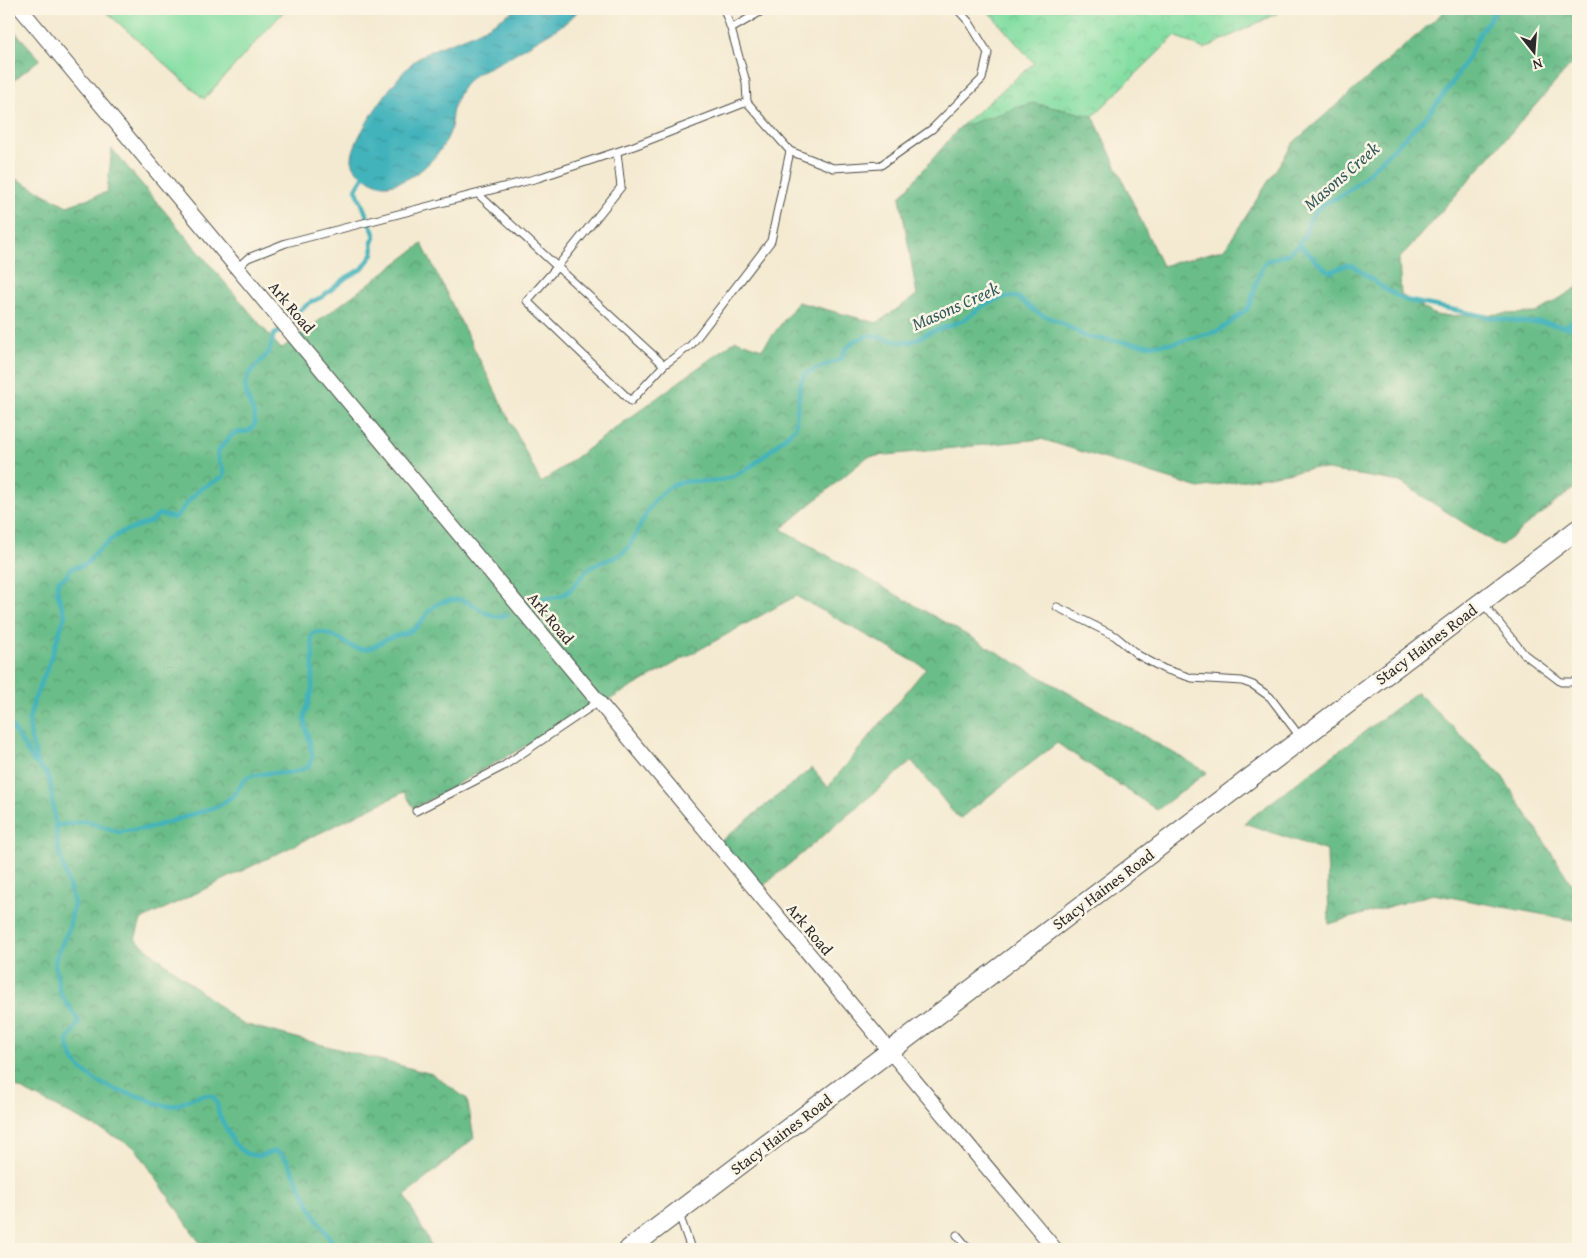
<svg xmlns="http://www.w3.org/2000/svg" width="1587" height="1258" font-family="'Gentium Book Plus',serif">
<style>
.forest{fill:url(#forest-crowns);stroke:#4b745a}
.park{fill:url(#park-crowns);stroke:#588467}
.pitch{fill:#84dea3;stroke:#588467}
.water{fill:url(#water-ripples);stroke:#376f73}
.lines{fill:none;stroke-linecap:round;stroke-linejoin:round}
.stream{stroke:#43b3bb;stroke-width:4.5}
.lane-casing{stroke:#494844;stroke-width:9}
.street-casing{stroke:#494844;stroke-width:16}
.secondary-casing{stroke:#494844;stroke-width:21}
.lane{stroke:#fff;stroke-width:7}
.street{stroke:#fff;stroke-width:14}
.secondary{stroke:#fff;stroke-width:19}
.labels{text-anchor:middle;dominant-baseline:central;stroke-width:5;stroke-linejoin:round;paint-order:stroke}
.street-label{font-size:16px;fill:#2b2b2b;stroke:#fcf5e5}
.water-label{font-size:18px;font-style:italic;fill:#335b5d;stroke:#fcf5e5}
</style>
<defs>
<pattern id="forest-crowns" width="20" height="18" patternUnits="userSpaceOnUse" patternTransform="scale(1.25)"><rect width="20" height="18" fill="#6bbd89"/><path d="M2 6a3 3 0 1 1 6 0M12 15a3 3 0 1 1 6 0" fill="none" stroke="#589a70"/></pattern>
<pattern id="park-crowns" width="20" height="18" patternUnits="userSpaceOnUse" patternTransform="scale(1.25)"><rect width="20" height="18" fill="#84dea3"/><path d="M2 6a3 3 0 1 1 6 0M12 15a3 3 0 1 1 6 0" fill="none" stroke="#72bf8c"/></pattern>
<pattern id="water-ripples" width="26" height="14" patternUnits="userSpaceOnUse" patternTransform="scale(1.25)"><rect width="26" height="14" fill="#43b3bb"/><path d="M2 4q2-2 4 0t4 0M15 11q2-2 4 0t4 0" fill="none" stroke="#389298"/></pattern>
</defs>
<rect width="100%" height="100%" fill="#fcf5e5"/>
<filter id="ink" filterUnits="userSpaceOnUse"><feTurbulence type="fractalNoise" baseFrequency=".02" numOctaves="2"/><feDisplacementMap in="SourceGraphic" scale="10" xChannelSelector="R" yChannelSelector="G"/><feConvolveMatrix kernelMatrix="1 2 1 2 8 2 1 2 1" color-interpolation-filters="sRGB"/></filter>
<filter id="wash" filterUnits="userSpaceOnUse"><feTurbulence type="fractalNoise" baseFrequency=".0096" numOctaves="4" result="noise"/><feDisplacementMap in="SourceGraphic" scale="20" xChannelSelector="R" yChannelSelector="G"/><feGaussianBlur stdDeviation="1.12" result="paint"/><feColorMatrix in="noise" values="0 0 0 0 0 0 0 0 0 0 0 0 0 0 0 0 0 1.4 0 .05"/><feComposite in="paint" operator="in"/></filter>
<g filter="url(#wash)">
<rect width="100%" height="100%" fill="#f4ead1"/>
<path class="forest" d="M1447,9H1578V57L1399,259L1401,295L1437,316L1536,313L1578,287V485L1500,546L1400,482L1316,468L1199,488L1041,439L867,457L781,529L1207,772L1157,810L1057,743L959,819L912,761L756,892L716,845L812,768L828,787L926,668L796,596L414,808L404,792L141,920L135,939L240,1023L432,1074L467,1099L474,1138L405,1196L433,1249H204L135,1147L9,1083V175L67,206L107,192L112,149L281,349L422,244L541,483L736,340L762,349L798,302L877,323L917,295L900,197L960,127L1032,103L1093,116L1162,266L1225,249L1293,143Z
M9,25L40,59L9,84Z
M1417,692L1502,776L1578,894V921L1433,894L1329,924L1327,851L1244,823Z"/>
<path class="park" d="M986,9H1286L1204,49L1175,36L1093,116L1032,103L960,127L1034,63Z"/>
<path class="pitch" d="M103,9H286L204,99Z"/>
<path class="water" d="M516,9H579C573,18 563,25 553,31C537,41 520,50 504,60C493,66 481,70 471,78C462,86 454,102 452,114C451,119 452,125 451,129C446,145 433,161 420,171C412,177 398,184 388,185C376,186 351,173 352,158C353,136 395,79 412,63C430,47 456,43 477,32C490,26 503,17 516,9Z"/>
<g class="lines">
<path class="stream" d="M1299,244L1325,269L1331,272L1346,265H1352L1385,289L1405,300L1494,318L1531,323L1539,322L1578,329
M294,321L297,312L311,302L322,297L347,277L362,269L373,254L372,242L375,236L356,189L367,171
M1564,327L1578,317
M530,600C540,598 551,600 560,596C578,589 577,577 590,568C602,560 621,559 629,546C642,527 646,504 666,490C685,475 700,485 721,480C750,474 773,447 795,428L800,387L802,379L806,373L839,360L843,356L845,350L854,341L870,335L895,341L911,342L928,333L962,321L986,304L1004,297H1017L1038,313L1064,324L1084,336L1094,338L1148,345L1174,343L1218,331L1230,323L1248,308L1252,300L1255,286L1262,268L1267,261L1290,253L1300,243L1307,231L1309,221L1317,210L1324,204L1344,194L1359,182L1428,115L1451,85L1470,54L1481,31L1497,9
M9,722L34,762L46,773L50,782L59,852L74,903L69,929L56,957L55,964L60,993L78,1020C79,1031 67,1033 68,1044C72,1069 97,1083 119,1091C126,1093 134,1094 141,1097C151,1101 159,1106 170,1106C187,1105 195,1092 213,1096L217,1103L219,1115L234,1143L240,1149L247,1154L259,1156L275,1151L280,1153L287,1160L316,1218L337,1249
M38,764L31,739L29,720L34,700L49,664L65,615L57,592L58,581L67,576L70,569L86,564L96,552L120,533L152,521L159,514L174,518L177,516L190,499L202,488L223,477L224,472L219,462L217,453L221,447L234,433L249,431L254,425L255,417L247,396L245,385L249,374L269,352L274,334L279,332
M56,826L86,821L118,832L150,828L219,806L234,795L245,779L250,776L269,773H292L308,767L313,757L304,719L312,690L313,653L311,637L313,633C335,628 347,651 366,649C373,648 378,644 383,641C393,634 406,636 415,628C425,621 428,606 442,602C448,601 455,599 461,600C477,603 489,622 507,615"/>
</g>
</g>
<g filter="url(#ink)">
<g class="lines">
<g class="lane-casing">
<path id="lane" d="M724,9L731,29
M790,151L833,168L881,165L932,129L982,79L988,53L969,22L957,9
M617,152L621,187L557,267L527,301L631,401L664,365
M478,194L664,365L691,345L771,241L790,151L747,102L746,82L731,29L765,9
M237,268L248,258L286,243L538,178L634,146L747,102
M1482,602L1524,654L1561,682H1578
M1057,607L1115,636L1138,655L1164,669L1192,678L1242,681L1253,685L1270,697L1301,738
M416,811L502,767L598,702
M679,1214L691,1249
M957,1235L969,1249"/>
</g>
<g class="street-casing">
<path id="street" d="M21,9L1055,1249"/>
</g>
<g class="secondary-casing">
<path id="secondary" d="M629,1249L1578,529"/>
</g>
<use href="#lane" class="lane"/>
<use href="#street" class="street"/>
<use href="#secondary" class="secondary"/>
</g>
</g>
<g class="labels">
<g class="street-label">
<text transform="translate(292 307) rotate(50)">Ark Road</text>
<text transform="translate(551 618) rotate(50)">Ark Road</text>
<text transform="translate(1426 644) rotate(-37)">Stacy Haines Road</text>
<text transform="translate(1103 889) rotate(-37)">Stacy Haines Road</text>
<text transform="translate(810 929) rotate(50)">Ark Road</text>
<text transform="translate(781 1134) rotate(-37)">Stacy Haines Road</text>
</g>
<g class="water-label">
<text transform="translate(1341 176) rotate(-41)">Masons Creek</text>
<text transform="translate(955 306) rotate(-24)">Masons Creek</text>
</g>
</g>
<rect width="1587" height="1258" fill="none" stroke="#fcf5e5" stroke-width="30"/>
<g transform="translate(1534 52) rotate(163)" stroke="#fcf5e5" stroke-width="4" paint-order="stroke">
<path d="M0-4L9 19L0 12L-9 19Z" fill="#2b2b2b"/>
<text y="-8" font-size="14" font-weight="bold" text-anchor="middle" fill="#2b2b2b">N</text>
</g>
</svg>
